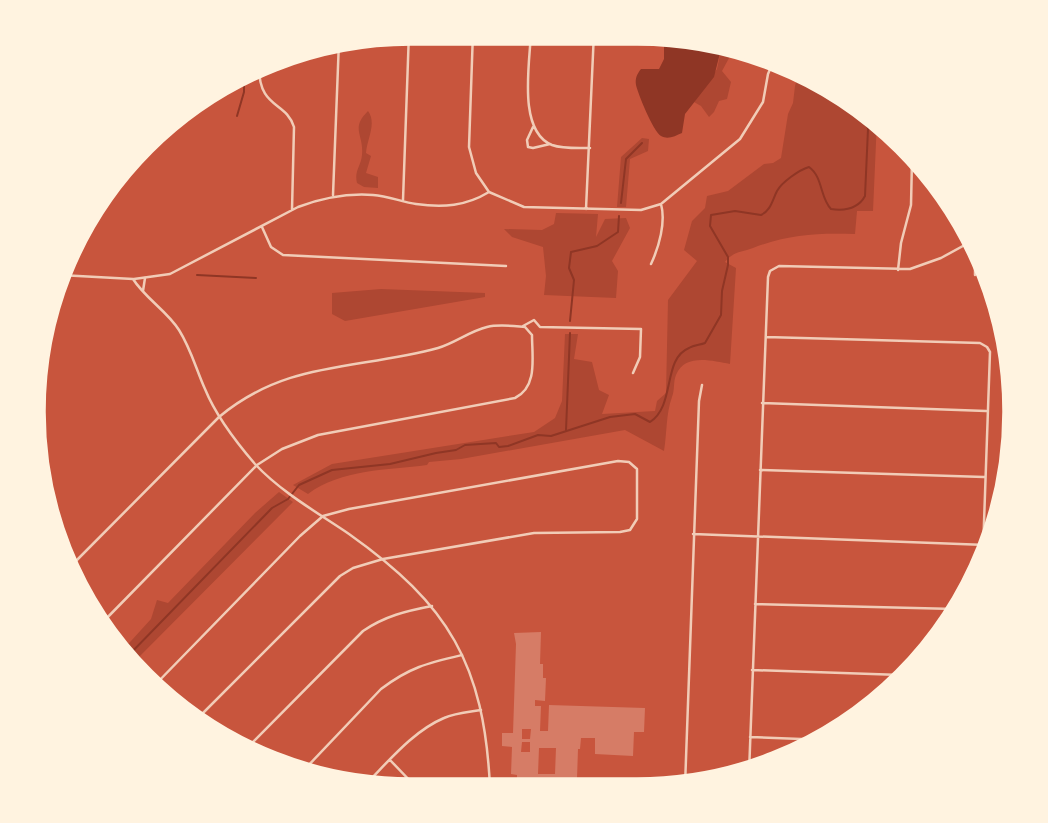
<svg xmlns="http://www.w3.org/2000/svg" width="1048" height="823" font-family="'Alegreya Sans',sans-serif">
<style>
.green{fill:#ae4732}
.water{fill:#8f3625}
.lines{fill:none;stroke-linecap:round;stroke-linejoin:round}
.stream{stroke:#8f3625;stroke-width:2}
.building{fill:#d67c66;fill-rule:evenodd}
.minor{stroke:#f1ccb7;stroke-width:2.5}
.tertiary{stroke:#f1ccb7;stroke-width:2.5}
.rim{fill:none;stroke:#fff3e0;stroke-width:3.5}
</style>
<rect width="100%" height="100%" fill="#c8553d"/>
<path class="green" d="M722,45L735,47L722,71L731,82L727,99L719,101L714,112L709,117L701,106L694,102L717,69Z
M799,73L868,110L877,120L873,211H857L855,234C816,233 790,234 753,248C742,252 732,252 725,262L736,268L730,364C712,361 685,353 676,375C673,382 675,390 672,397C666,413 667,433 664,451L625,430L461,459L429,462L427,465C388,470 341,469 308,494L293,485L332,464L534,432L555,418L562,401L565,334H578L574,359L592,362L599,390L609,395L602,414L655,411L657,401L666,393L668,300L697,261L684,250L692,221L705,208L707,196L728,191L764,164L773,163L781,158L788,114L793,103L795,86Z
M368,111C377,123 367,139 366,153L371,156L366,173L378,177V188L364,187L357,183C354,171 361,166 362,155C364,134 350,129 368,111Z
M642,138L649,139L648,151L630,159L626,207H617L621,157Z
M556,213L598,214L596,237L605,219L626,218L630,228L612,261L618,271L616,298L544,295L546,276L543,247L512,237L504,229L542,230L554,224Z
M381,289L485,293V297L345,321L332,314V293Z
M279,492L293,502L131,665L121,652L151,619L157,600L168,603L255,513Z"/>
<path class="water" d="M658,32L722,45L714,77L685,114L682,133C675,136 668,140 661,136C653,131 638,94 636,85C635,78 637,74 641,69H659L664,59V38Z"/>
<g class="lines">
<path class="stream" d="M237,116L244,92V73
M621,203L626,159L642,143
M197,275L256,278
M570,321L574,280L569,268L571,252L597,246L618,232L619,216
M566,430L570,333
M126,658L272,508L288,499L299,485L332,470L390,464L436,453L456,450L465,445L496,443L499,447L508,446L538,435L551,436L610,417L635,414L650,422C676,405 662,359 689,348C694,345 700,345 705,343L721,315L722,291L728,265V257L710,226L711,215L735,211L761,215C771,210 772,201 777,191C782,182 799,170 809,167C823,177 820,198 831,209C845,211 858,209 865,196L868,129L861,106"/>
</g>
<path class="building" d="M541,632L540,664H543V678H546L545,701L535,700V706H541L540,731H548L549,705L645,708L644,732H634L633,756L595,754V738H581L580,749H578L577,779H581L580,789L537,788L538,779H517V775L511,774L512,747L502,746V733H513L516,644L514,633ZM522,729H531L530,739H522ZM522,742H530V752H521ZM539,748H556L555,774H538Z"/>
<g class="lines">
<path class="minor" d="M473,32L469,147L476,173L489,192L524,207L641,210L661,204L740,139L763,102L768,74L774,60
M531,32C530,62 517,131 552,145C563,149 578,148 590,148
M259,67C259,109 286,101 294,127L292,210
M533,127L527,140L528,147L533,148L550,144
M333,195L339,41
M403,200L409,32
M586,209L594,32
M262,227L271,247L283,255L506,266
M975,250V275
M651,264C659,247 666,222 661,204
M898,270L901,243L911,205L912,160
M134,279L170,274L298,207C322,198 347,193 373,195C388,196 402,202 416,204C443,208 466,206 489,192
M523,326L534,320L540,327L641,329L640,357L633,373
M766,337L980,343L987,347L990,352L983,551
M762,403L986,411
M760,470L984,477
M693,534L986,545
M69,568L219,417C287,360 358,370 438,348C455,343 470,331 487,327C499,324 513,326 525,327L532,335
M755,604L955,609
M100,625L257,465L282,449L318,435L515,398C538,387 532,357 532,335
M752,670L901,675
M152,688L300,536L323,516L349,509L618,461L629,462L637,469V519L630,530L620,532L534,533L383,559L353,568L340,576L194,722
M750,737L827,740
M248,747L363,631C385,616 406,611 432,606
M390,760L415,786
M304,770L381,689C410,667 428,663 462,655
M749,773L768,277L770,271L779,266L910,269L941,258L972,241
M365,785C388,762 413,731 444,718C455,713 469,712 481,710
M685,786L699,401L702,385"/>
<path class="tertiary" d="M60,275L133,279C145,298 167,311 179,330C191,349 196,369 205,389C216,416 236,442 255,464C281,492 318,513 349,534C449,605 484,664 490,787
M143,291L145,278"/>
</g>
<path d="M0 0H1048V823H0ZM411 44H637A367 367 0 0 1 1004 411V412A367 367 0 0 1 637 779H411A367 367 0 0 1 44 412V411A367 367 0 0 1 411 44Z" fill="#fff3e0" fill-rule="evenodd"/>
<path class="rim" d="M411 44H637A367 367 0 0 1 1004 411V412A367 367 0 0 1 637 779H411A367 367 0 0 1 44 412V411A367 367 0 0 1 411 44Z"/>
</svg>
